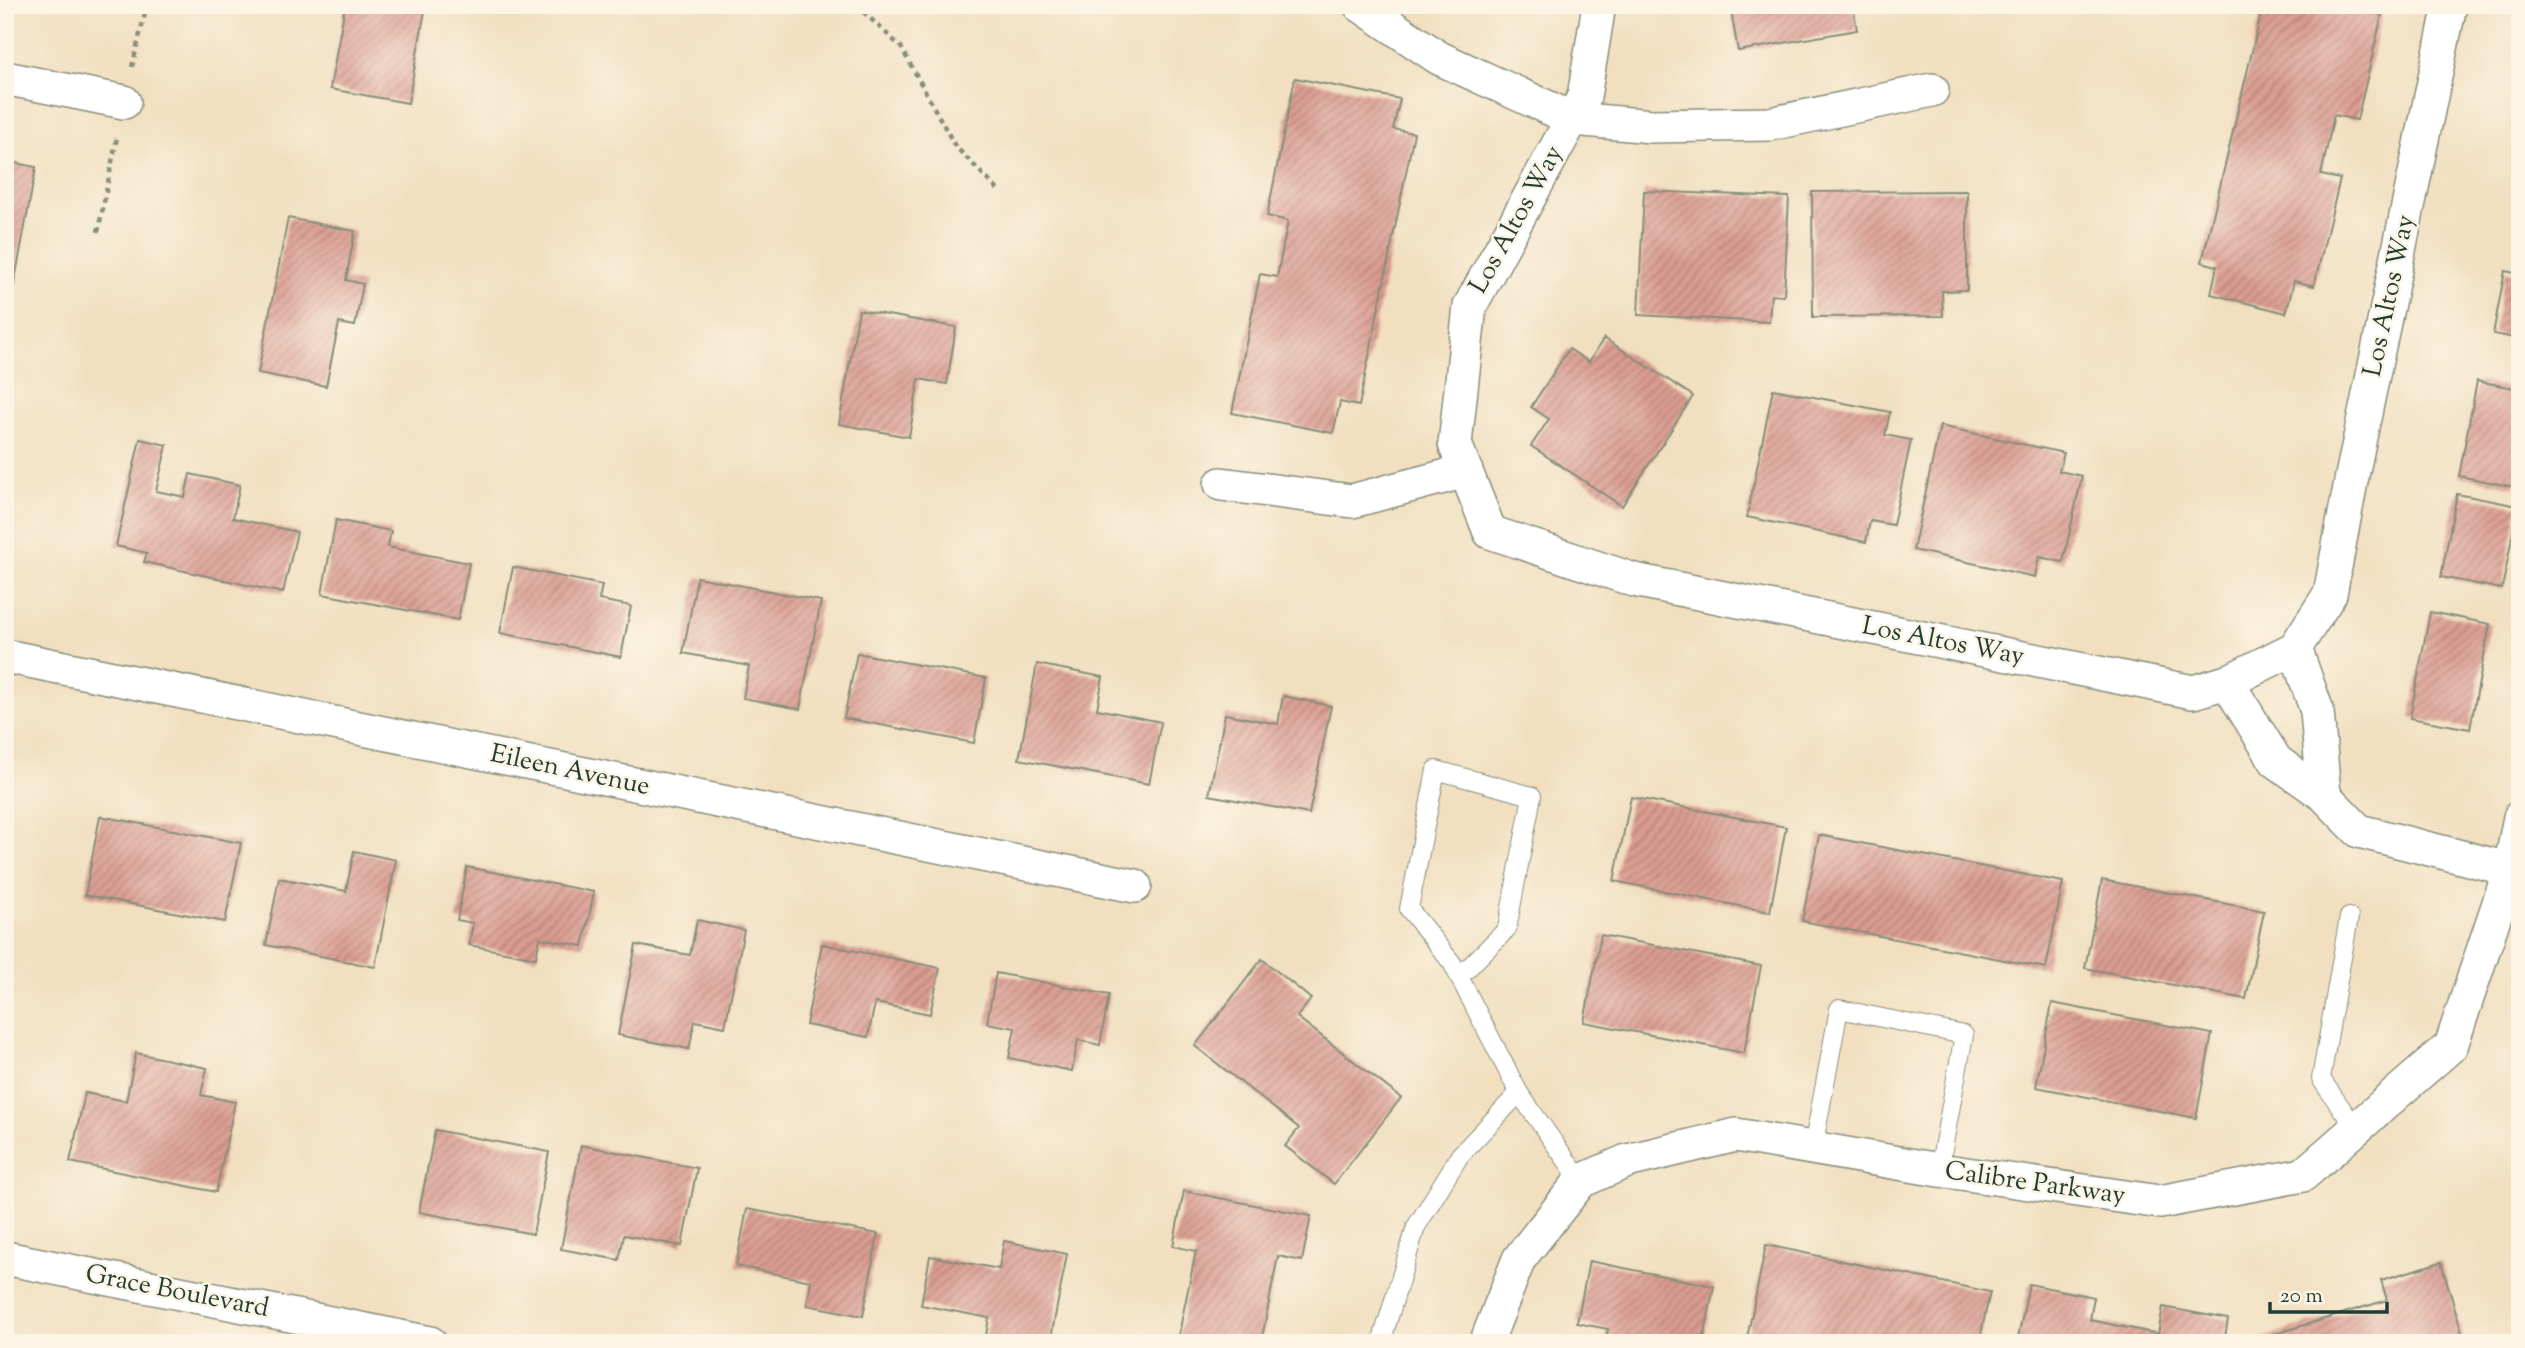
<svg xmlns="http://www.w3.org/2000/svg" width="2525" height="1348" font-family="'Sorts Mill Goudy',serif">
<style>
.building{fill:url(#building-hatch)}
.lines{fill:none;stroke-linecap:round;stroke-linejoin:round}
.lane-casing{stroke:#888e7a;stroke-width:20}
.street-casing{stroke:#888e7a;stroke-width:36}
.path{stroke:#888e7a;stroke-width:4.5;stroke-dasharray:5 5;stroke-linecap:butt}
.lane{stroke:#fff;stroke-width:18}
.street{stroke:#fff;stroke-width:33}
.labels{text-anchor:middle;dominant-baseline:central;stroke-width:5;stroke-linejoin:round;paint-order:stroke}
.street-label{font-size:26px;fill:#1f3d34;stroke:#fcf5e5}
</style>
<defs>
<pattern id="building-hatch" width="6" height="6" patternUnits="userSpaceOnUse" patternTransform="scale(1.75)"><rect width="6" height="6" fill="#db9c91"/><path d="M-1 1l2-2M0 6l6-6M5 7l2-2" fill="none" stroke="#b18077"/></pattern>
</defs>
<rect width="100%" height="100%" fill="#fcf5e5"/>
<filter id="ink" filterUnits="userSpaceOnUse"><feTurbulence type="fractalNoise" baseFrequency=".0143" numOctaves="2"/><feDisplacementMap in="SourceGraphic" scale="14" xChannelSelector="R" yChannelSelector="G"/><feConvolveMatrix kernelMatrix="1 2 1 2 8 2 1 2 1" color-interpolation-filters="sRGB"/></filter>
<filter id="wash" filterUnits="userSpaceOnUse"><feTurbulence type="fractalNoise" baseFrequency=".00686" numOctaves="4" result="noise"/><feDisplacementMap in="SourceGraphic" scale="28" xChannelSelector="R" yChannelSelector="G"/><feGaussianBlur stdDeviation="1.57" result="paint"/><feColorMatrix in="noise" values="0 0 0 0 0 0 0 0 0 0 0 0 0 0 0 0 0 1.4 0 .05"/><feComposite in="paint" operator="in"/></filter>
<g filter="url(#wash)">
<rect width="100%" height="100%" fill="#f1dfc0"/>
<g id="blocks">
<path class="building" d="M345,5H426L408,103L330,89Z
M1730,5H1853L1857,30L1738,51Z
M2263,5H2357L2356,9L2382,15L2357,120L2334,115L2321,175L2340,179L2314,286L2294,281L2286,313L2211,294L2217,266L2202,262Z
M1295,78L1400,99L1393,129L1414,133L1359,406L1340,402L1333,433L1232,413L1260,274L1277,277L1288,221L1267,216Z
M5,161L36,167L14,285L5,283Z
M1644,191L1789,197L1784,296L1771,295L1769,322L1638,315Z
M1967,191V290L1942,291L1943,316L1813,317L1812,192Z
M288,218L355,231L346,280L363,284L355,326L339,323L326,386L258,373Z
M2505,271L2520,274V339L2493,334Z
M859,310L956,327L947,384L919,379L909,437L839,424Z
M1604,338L1693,396L1622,506L1531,446L1549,419L1531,407L1569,349L1589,362Z
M2477,381L2520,389V465L2515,487L2459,476Z
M1773,389L1890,412L1885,435L1911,440L1893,525L1870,521L1866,542L1747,517Z
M1940,426L2064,453L2059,471L2082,476L2063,562L2039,557L2035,577L1913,550Z
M140,439L167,445L156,491L185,497L190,474L240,485L233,518L297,532L283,593L144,562L147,553L116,546Z
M2457,494L2518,506L2502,589L2441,577Z
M336,520L391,531L388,547L469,563L458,620L322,594Z
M513,567L602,585L599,600L631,606L621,657L500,633Z
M697,577L821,601L800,709L743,698L749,666L683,653Z
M2430,612L2490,624L2470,729L2410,718Z
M857,653L986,678L974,743L844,718Z
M1037,664L1103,677L1097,709L1161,722L1149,784L1019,759Z
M1283,696L1331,706L1309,814L1209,795L1225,714L1278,724Z
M1631,797L1786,827L1770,912L1614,881Z
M100,816L241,843L225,922L85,895Z
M1819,835L2063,882L2046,968L1802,921Z
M354,851L396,860L375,967L266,945L279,878L346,891Z
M467,867L594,892L583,946L540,938L536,958L469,945L473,923L457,920Z
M2102,880L2264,911L2246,999L2085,968Z
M697,920L744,930L725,1027L695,1021L689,1049L618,1035L636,945L690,955Z
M1601,935L1761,966L1744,1053L1584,1022Z
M822,944L940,968L930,1014L875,1003L868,1037L806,1025Z
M1262,959L1311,999L1297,1017L1401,1098L1334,1184L1285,1146L1299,1128L1195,1046Z
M996,973L1109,995L1100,1045L1078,1040L1072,1071L1009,1058L1015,1028L987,1023Z
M2052,1003L2212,1034L2196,1118L2036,1087Z
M136,1053L207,1068L201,1095L235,1102L216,1192L70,1162L85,1093L126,1101Z
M435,1130L549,1152L533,1234L419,1212Z
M581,1145L697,1168L682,1246L624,1235L619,1260L561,1249Z
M1184,1191L1311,1216L1302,1261L1278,1256L1261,1343H1177L1196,1251L1173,1246Z
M747,1209L878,1234L863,1316L807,1305L811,1281L736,1266Z
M1004,1241L1067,1254L1050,1343H996L985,1341L989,1318L921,1305L930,1256L999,1269Z
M1766,1245L1990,1292L1979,1343H1746Z
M1589,1261L1714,1286L1703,1343H1605L1608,1329L1577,1323Z
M2441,1262L2465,1343H2263L2262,1338L2387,1300L2381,1280Z
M2029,1284L2094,1297L2090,1320L2158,1334L2163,1307L2228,1319L2224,1343H2017Z"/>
</g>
</g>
<g filter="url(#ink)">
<use href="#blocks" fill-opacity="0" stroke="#888e7a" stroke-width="2"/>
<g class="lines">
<g class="lane-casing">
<path id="lane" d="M2349,917L2321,1079L2356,1129
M1460,976L1507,929L1532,796L1436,770L1409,909L1452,963L1519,1093L1581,1181
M1813,1148L1839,1009L1964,1035L1939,1170
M1381,1343L1416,1227L1460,1155L1519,1093"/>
</g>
<g class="street-casing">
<path id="street" d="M1360,5L1439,58L1573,119L1652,126L1770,124L1932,90
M1599,5L1584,97L1470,306L1455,444L1490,532L1634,580L2193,692L2227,682L2295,648L2330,594L2352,476L2450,5
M5,78L124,102
M1221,484L1352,501L1466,471
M2295,648L2317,711L2324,795
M5,656L1135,886
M2227,682L2276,761L2324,795L2359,831L2520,872
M5,1258L430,1343
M1486,1343L1519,1259L1581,1181L1627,1161L1736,1135L1939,1170L2160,1202L2303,1175L2451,1046L2510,870L2520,817"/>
</g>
<path class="path" d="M856,5L901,47L955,146L998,190
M132,67L147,5
M98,232L117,137
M5,726L11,693"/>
<use href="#lane" class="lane"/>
<use href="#street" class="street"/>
</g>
</g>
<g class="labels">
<g class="street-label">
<text transform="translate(1517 220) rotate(-61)">Los Altos Way</text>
<text transform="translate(2390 296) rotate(-78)">Los Altos Way</text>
<text transform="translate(1943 642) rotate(11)">Los Altos Way</text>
<text transform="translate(570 771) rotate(12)">Eileen Avenue</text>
<text transform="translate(2035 1184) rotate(8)">Calibre Parkway</text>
<text transform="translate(177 1292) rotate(11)">Grace Boulevard</text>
</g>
</g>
<rect width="2525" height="1348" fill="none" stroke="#fcf5e5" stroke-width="28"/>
<path d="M2270 1302v10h117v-10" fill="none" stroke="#1f3d34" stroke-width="3.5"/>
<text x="2280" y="1302" font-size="21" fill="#1f3d34" stroke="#fcf5e5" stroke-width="5" paint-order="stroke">20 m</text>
</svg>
